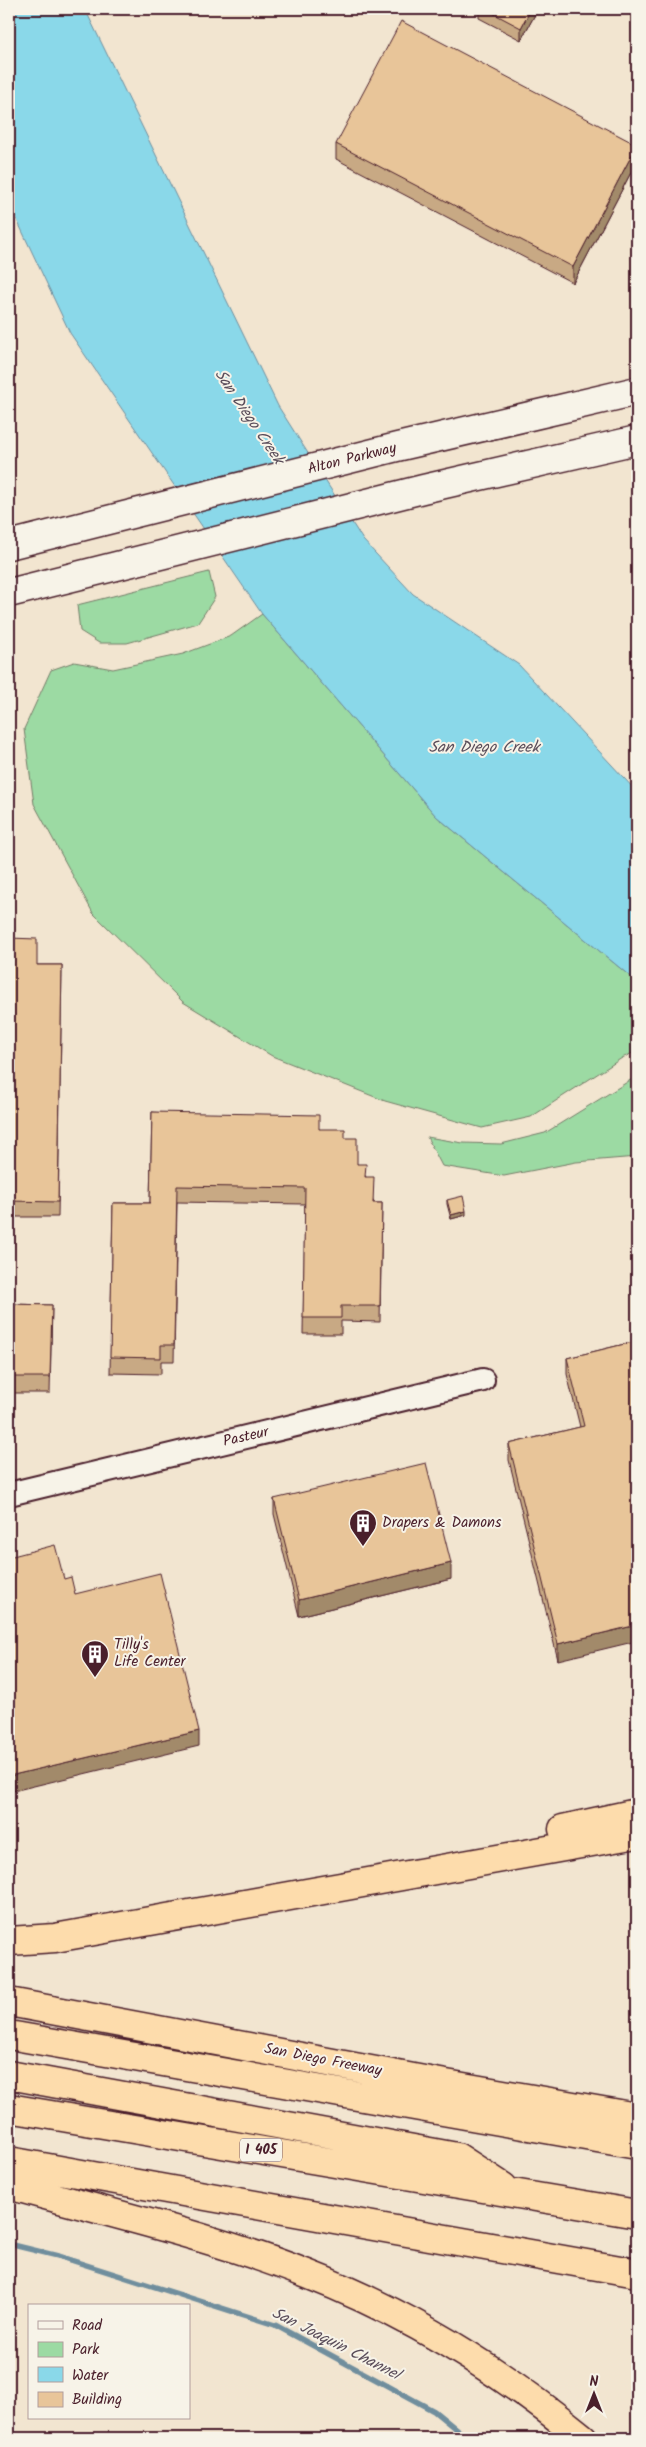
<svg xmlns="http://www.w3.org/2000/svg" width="646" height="2447" font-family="Kalam,sans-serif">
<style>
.green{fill:#9cdaa3;stroke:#737c67}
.water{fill:#8ad8e9;stroke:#708e9d}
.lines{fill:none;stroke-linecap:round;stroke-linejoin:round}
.stream{stroke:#708e9d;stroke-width:5.5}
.street-casing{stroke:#4a1f2b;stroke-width:26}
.secondary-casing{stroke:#4a1f2b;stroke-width:31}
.highway-casing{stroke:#4a1f2b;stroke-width:31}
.street{stroke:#f7f3e8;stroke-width:22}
.secondary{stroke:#f7f3e8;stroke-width:28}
.highway{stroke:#fddcac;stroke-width:28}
.wall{fill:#c8a984;stroke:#4a1f2b}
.shaded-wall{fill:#a28a6b;stroke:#4a1f2b}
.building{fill:#e8c599;stroke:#4a1f2b}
.labels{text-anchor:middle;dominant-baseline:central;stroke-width:4;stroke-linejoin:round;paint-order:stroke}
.shield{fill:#f7f3e8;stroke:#7e5f64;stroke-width:1}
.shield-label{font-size:14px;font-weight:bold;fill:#4a1f2b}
.street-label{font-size:15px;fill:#4a1f2b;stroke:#f7f3e8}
.poi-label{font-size:15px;fill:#4a1f2b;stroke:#f7f3e8;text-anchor:start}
.water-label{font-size:16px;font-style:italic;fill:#5a4d5a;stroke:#f7f3e8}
</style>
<rect width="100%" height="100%" fill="#f2e5d0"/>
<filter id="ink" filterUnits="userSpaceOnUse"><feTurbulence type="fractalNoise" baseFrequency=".02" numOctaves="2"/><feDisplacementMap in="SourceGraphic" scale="10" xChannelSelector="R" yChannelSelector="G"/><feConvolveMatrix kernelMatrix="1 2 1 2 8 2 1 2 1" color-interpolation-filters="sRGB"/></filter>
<g filter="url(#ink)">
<path class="green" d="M209,572L215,597L198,623L127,643H99L80,631L77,605Z
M262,614L436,816L637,982V1051L622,1058L531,1117L482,1128L385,1101L272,1056L183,1002L93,913L34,804L24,729L51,670L74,662L113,669L183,654L231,636Z
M637,1076V1157L576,1162L504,1176L442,1166L427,1137L463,1143L501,1144L545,1133Z"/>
<path class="water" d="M9,9H85L278,406L363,540L413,594L519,665L637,792V982L436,816L262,614L70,333L9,203Z"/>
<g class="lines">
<path class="stream" d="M9,2244L58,2256L275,2325L434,2411L467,2438"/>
<g class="street-casing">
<path id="street" d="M9,1494L483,1380"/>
</g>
<g class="secondary-casing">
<path id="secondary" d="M9,545L397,447L637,391
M9,593L423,489L637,440"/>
</g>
<g class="highway-casing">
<path id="highway" d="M563,1829L637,1813
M9,1941L55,1938L637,1834
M9,2002L440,2083L637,2117
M9,2035L637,2145
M9,2075L457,2157L503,2187
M9,2108L637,2214
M9,2161L637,2273
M9,2185C108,2213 211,2236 307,2274C407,2313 500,2370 583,2438"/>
</g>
<use href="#street" class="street"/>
<use href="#secondary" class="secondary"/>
<use href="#highway" class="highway"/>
</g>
<path class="wall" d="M479,9H538L521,40L479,18Z
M336,144L637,145V161L573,283L336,159Z
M9,938L37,965H62L58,1217H9Z
M152,1112L319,1129L345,1138L357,1164L366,1177L374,1203H382L380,1322L341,1321V1334H303L305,1204L177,1202L174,1361H161V1374L110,1373L113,1203H150Z
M447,1200L466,1215L451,1219L447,1204Z
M9,1304L52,1305L50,1393H9Z
M637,1341L558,1660L509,1460V1444L580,1427L567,1374V1358Z
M274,1499L451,1579L299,1616L274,1514Z"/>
<path class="shaded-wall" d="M531,9H538L521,40V28Z
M637,145V161L573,283V267Z
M466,1211V1215L451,1219V1215Z
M451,1563V1579L299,1616V1600Z
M637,1625V1641L558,1660V1644Z
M199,1731V1746L9,1792V1776Z"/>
<path class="building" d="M485,9H531L521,28Z
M401,21L637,145L573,267L336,144Z
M9,938L37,939V965H62L58,1202L9,1201Z
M152,1112L319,1115V1129H345V1138H357V1164H366L365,1177H374L373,1203H382L380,1306H341V1318H303L305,1188L177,1186L174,1345H161V1358L110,1357L113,1203H150Z
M463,1196L466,1211L451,1215L447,1200Z
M9,1304L52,1305L50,1377H9Z
M637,1341V1625L558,1644L509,1444L584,1426L567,1358Z
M426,1463L451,1563L299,1600L274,1499Z
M55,1545L64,1579L71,1577L75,1594L160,1573L199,1731L9,1776V1557Z"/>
</g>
<defs>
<g id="building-pin" transform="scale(1.4375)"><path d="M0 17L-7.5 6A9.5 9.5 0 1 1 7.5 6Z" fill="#4a1f2b" stroke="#f7f3e8"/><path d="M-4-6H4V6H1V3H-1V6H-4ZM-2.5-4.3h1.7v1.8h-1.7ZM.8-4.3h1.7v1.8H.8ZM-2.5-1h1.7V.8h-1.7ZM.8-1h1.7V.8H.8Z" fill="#fff"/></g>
</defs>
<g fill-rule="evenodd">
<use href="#building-pin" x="363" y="1523"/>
<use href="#building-pin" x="95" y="1654"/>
</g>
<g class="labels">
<rect class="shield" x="240" y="2138.5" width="42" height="23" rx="4"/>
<g class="shield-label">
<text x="261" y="2150">I 405</text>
</g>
<g class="street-label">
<text transform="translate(352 459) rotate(-14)">Alton Parkway</text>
<text transform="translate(246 1437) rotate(-13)">Pasteur</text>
<text transform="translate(323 2060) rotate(11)">San Diego Freeway</text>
</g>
<g class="poi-label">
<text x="382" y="1523">Drapers &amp; Damons</text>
<text x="114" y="1645">Tilly's<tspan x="114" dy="17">Life Center</tspan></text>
</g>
<g class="water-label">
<text transform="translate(249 417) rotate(56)">San Diego Creek</text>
<text x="484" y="747">San Diego Creek</text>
<text transform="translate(336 2344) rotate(27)">San Joaquin Channel</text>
</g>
</g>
<rect width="646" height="2447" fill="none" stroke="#f7f3e8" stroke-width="30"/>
<rect x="15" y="15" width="616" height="2417" fill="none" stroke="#4a1f2b" stroke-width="2" filter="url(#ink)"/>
<rect x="28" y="2304" width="162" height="115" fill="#f7f3e8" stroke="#b29e9c"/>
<rect x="38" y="2321" width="25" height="8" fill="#f7f3e8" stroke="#b29e9c"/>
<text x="72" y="2330" font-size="15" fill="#4a1f2b">Road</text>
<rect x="38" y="2342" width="25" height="15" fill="#9cdaa3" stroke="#b29e9c"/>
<text x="72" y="2354" font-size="15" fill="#4a1f2b">Park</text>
<rect x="38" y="2367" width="25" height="15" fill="#8ad8e9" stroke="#b29e9c"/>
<text x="72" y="2380" font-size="15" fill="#4a1f2b">Water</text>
<rect x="38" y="2392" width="25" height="15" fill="#e8c599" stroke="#b29e9c"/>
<text x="72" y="2404" font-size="15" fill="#4a1f2b">Building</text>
<g transform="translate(594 2394)" stroke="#f7f3e8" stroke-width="4" paint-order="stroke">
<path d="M0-4L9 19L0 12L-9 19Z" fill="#4a1f2b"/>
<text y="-8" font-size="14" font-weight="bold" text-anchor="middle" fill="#4a1f2b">N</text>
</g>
</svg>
